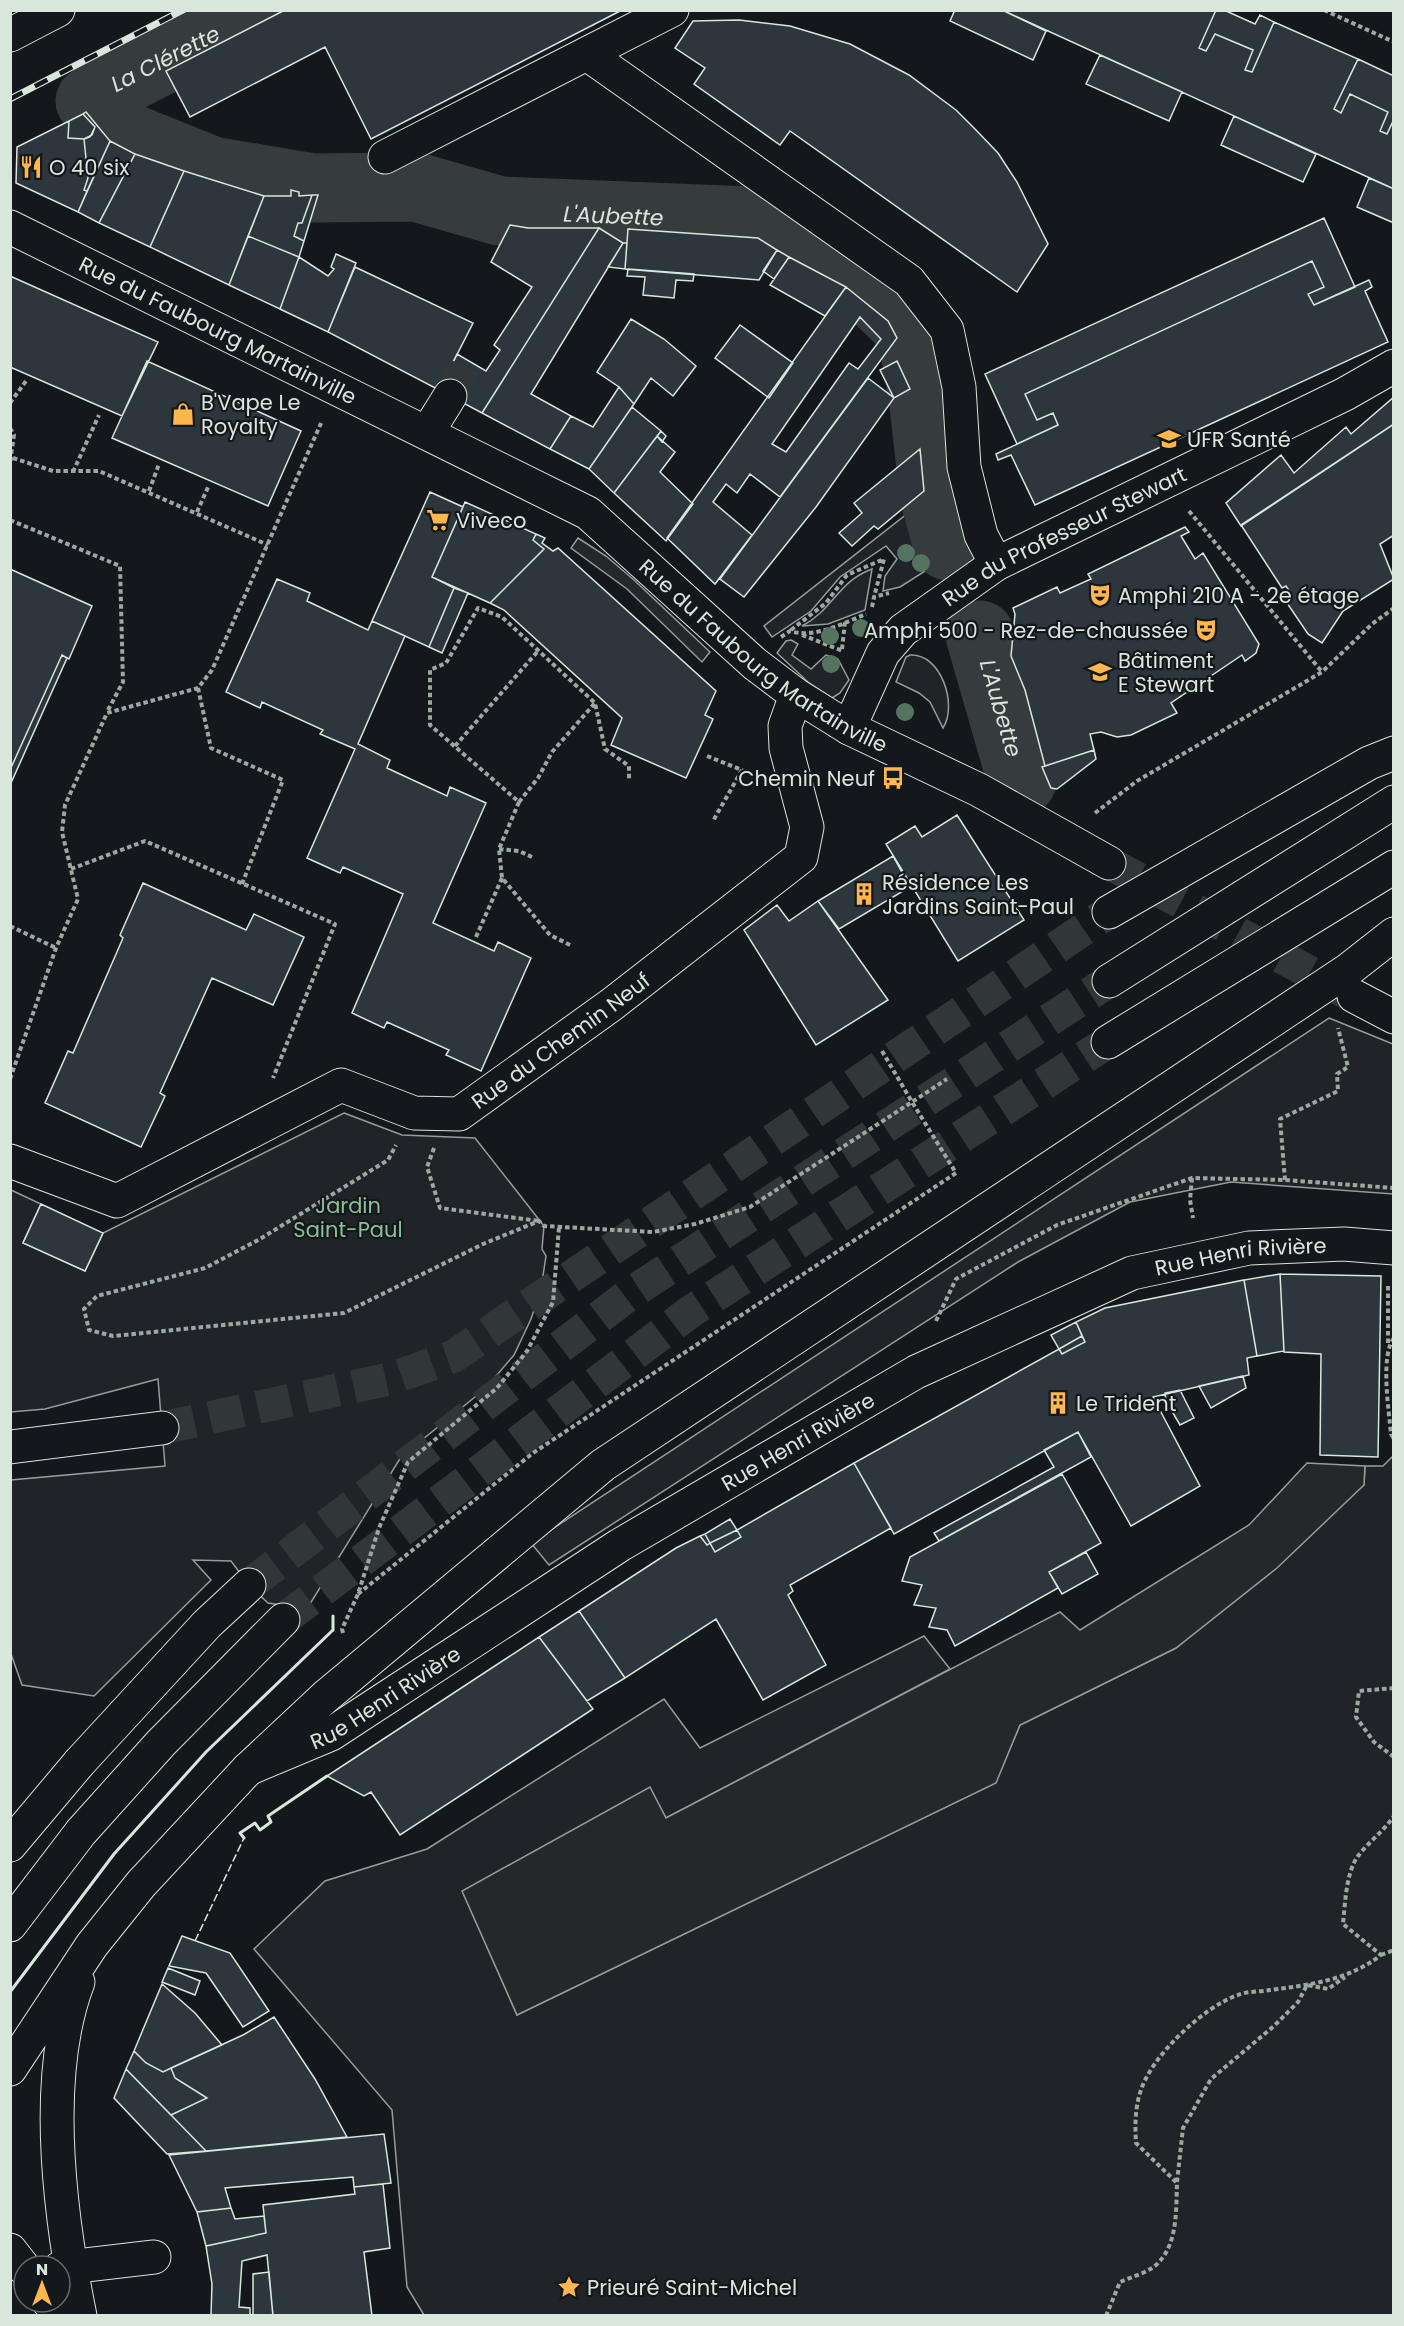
<svg xmlns="http://www.w3.org/2000/svg" width="1404" height="2326" font-family="Poppins,sans-serif">
<style>
.green{fill:#202428;stroke:#939e99;stroke-width:1.5}
.parking{fill:#24282b;stroke:#939e99;stroke-width:1.5}
.lines{fill:none;stroke-linecap:round;stroke-linejoin:round}
.stream{stroke:#363b3e;stroke-width:12}
.river{stroke:#363b3e;stroke-width:69}
.building{fill:#2c363c;stroke:#d8e6dc;stroke-width:1.5;fill-rule:evenodd}
.minor-tunnel{stroke:#313739;stroke-width:33;stroke-dasharray:33 16;stroke-linecap:butt}
.highway-tunnel{stroke:#313739;stroke-width:33;stroke-dasharray:33 16;stroke-linecap:butt}
.minor-casing{stroke:#d8e6dc;stroke-width:35}
.major-casing{stroke:#d8e6dc;stroke-width:35}
.highway-casing{stroke:#d8e6dc;stroke-width:35}
.path{stroke:#9da8a2;stroke-width:4;stroke-dasharray:4.5 3;stroke-linecap:butt}
.minor{stroke:#14181c;stroke-width:33}
.major{stroke:#14181c;stroke-width:33}
.highway{stroke:#14181c;stroke-width:33}
.rail-casing{stroke:#d8e6dc;stroke-width:7}
.rail{stroke:#14181c;stroke-width:4.5;stroke-dasharray:14;stroke-linecap:butt}
.fence{stroke:#d8e6dc;stroke-width:1.5;stroke-dasharray:8 3;stroke-linecap:butt}
.wall{stroke:#d8e6dc;stroke-width:3}
.tree{fill:#55745f}
.labels{text-anchor:middle;dominant-baseline:central;stroke-width:4.5;stroke-linejoin:round;paint-order:stroke}
.poi-label{font-size:21px;fill:#d8e6dc;stroke:#14181c;text-anchor:start}
.street-label{font-size:21px;fill:#d8e6dc;stroke:#14181c}
.park-label{font-size:21px;fill:#8ac095;stroke:#14181c}
.water-label{font-size:22px;font-style:italic;fill:#d8e6dc;stroke:#14181c}
</style>
<rect width="100%" height="100%" fill="#14181c"/>
<path class="green" d="M926,499L941,561L900,587L883,591L885,576L897,559L886,546L840,577L811,611L772,637L764,626Z
M872,569L865,610L828,624L802,626C834,609 837,582 872,569Z
M791,640L798,644L792,655L811,669L826,655L838,659L849,680L840,693L832,698L809,683L777,653L786,641Z
M910,655C941,653 958,705 943,728L930,702L919,693L896,682L906,657Z
M1329,1018L1393,1044V1194L1231,1182L1130,1202L1018,1262L549,1565L531,1543Z
M344,1113L402,1135L475,1138L544,1226L542,1249L546,1256L541,1289L531,1319L514,1355L486,1388L401,1457L300,1620L287,1606L268,1603L249,1585L231,1561L193,1560L211,1580L94,1696L22,1685L11,1654V1480L165,1466L158,1379L45,1409L11,1412V1190L41,1204L23,1243L85,1271L103,1233Z
M1393,1456V2315H424L407,2287L392,2110L254,1949L325,1881L427,1849L664,1699L700,1748L924,1636L950,1669L666,1818L650,1788L463,1891L517,2015L995,1783L1020,1725L1176,1648L1364,1485L1365,1466H1383Z"/>
<path class="parking" d="M578,538L606,556L634,580L710,652L702,662L627,589L571,548Z
M1307,1463L1365,1466L1364,1485L1277,1568L1176,1648L1020,1725L996,1783L517,2015L462,1891L650,1787L666,1818L1060,1612L1080,1630L1249,1525Z"/>
<g class="lines">
<path class="stream" d="M90,101L101,91"/>
<g class="river">
<path id="s1" d="M101,91L261,10"/>
<path id="s2" d="M90,101L120,134L212,171L313,188L416,187L500,211L750,221L857,278L911,330L923,396L934,495L948,546"/>
<path id="s3" d="M980,635L1022,781"/>
</g>
</g>
<path class="building" d="M285,10H622L371,139L325,47L190,117L166,71Z
M955,10H1002L1046,31L1033,60L950,21Z
M1002,10H1216L1199,48L1206,51L1215,34L1253,50L1245,70L1252,72L1274,22L1358,59L1334,109L1341,113L1350,94L1388,112L1380,131L1387,134L1394,119V189Z
M1216,10H1224L1255,24L1260,15L1274,22L1252,72L1245,70L1253,50L1215,34L1206,51L1199,48Z
M739,20L790,26L850,44L909,75L956,110L975,129L998,153L1017,182L1048,244L1017,292L790,131L780,145L694,84L705,68L675,48L693,21Z
M1100,55L1182,92L1169,121L1086,84Z
M1358,59L1394,76V119L1387,134L1380,131L1388,112L1350,94L1341,113L1334,109Z
M86,112L110,141L87,191L84,190L88,178L84,139L90,137L95,127L83,114Z
M83,114L95,127L92,135L84,139L68,138L69,121Z
M1234,116L1316,154L1303,182L1221,145Z
M69,121L68,138L84,139L88,178L84,190L87,191L78,212L16,183L17,147Z
M110,141L135,154L99,223L78,212Z
M135,154L184,171L150,247L99,223Z
M184,171L264,196L229,285L150,247Z
M1369,178L1394,189V223L1357,207Z
M291,190L299,192V196L312,195L302,223H298L294,236L304,241L299,257L248,236L264,196H291Z
M312,195H318L304,241L294,236L298,223H302Z
M1324,218L1355,287L1314,305L1308,294L1324,287L1312,261L1025,394L1037,420L1053,413L1058,425L1017,444L985,374Z
M510,225L528,228H599L482,413L439,390L457,354L486,371L500,350L494,345L532,287L491,262Z
M599,228L623,243L531,394L571,416L550,449L482,413Z
M628,229L758,238L777,250L759,280L625,269Z
M248,236L299,257L280,309L229,285Z
M623,243H627L625,269L608,267Z
M777,250L789,257L774,279L763,271Z
M336,254L356,263L328,332L280,309L299,257L328,276L334,269L331,267Z
M789,257L846,287L825,316L770,285Z
M1312,261L1324,287L1308,294L1314,305L1369,280L1372,287L1365,291L1388,342L1035,505L1011,455L998,460L996,454L1058,425L1053,413L1037,420L1025,394Z
M355,267L473,323L439,390L328,332Z
M628,269L694,274L693,281L676,280L674,298L643,295L645,277L627,276Z
M10,276L158,342L122,416L10,367Z
M846,287L888,321L897,338L780,497L750,474L737,493L726,484L713,502L752,535L715,584L667,538ZM860,317L881,339L858,369L849,363L786,452L772,444Z
M631,319L664,339L696,366L673,396L651,378L634,404L619,387L597,372Z
M740,325L793,363L769,398L715,358Z
M147,361L301,431L268,506L112,438Z
M897,361L910,389L894,398L880,370Z
M868,378L894,398L816,507L744,597L720,579Z
M619,387L634,404L589,469L550,449L571,416L593,427Z
M1394,397V424L1241,526L1226,503L1281,455L1294,473L1346,427L1351,434Z
M632,407L661,431L614,493L589,469Z
M1394,424V535L1380,544L1394,579L1343,611L1322,643L1308,634L1287,603L1292,595L1286,586L1282,588L1241,525Z
M661,431L666,436L662,442L657,436Z
M657,436L675,452L660,472L693,504L666,541L614,493Z
M920,449L924,491L878,529L874,526L852,546L839,533L862,513L854,503Z
M430,492L463,507L432,577L454,588L429,647L372,621Z
M465,502L536,534L533,540L544,549L490,603L432,577Z
M1185,527L1189,532L1181,536L1195,559L1203,553L1259,644L1256,653L1245,661L1242,655L1171,703L1177,713L1131,735L1117,737L1101,732L1090,734L1094,750L1045,766L1025,690L1011,656L1015,614L1013,608L1057,587L1060,593L1091,579L1088,574Z
M536,534L545,538L542,543L553,551L558,548L716,691L705,715L713,719L686,778L611,745L622,718L504,610L490,603L544,549L533,540Z
M10,569L92,606L69,659L62,655L10,770Z
M277,579L310,593L307,601L368,630L372,621L405,636L358,744L390,760L387,768L447,796L450,787L486,803L433,923L494,951L498,942L531,958L481,1071L446,1055L449,1050L387,1022L384,1028L352,1013L403,894L343,867L340,873L307,858L355,749L320,734L323,730L262,702L260,708L226,692Z
M454,588L468,593L442,653L429,647Z
M62,655L67,658L11,783L10,770Z
M1094,750L1096,759L1057,789L1051,788L1042,767Z
M957,815L1024,920L958,961L886,844L915,826L922,837Z
M893,856L910,887L839,929L818,901Z
M143,883L246,930L254,914L304,937L273,1005L212,978L160,1093L165,1096L141,1147L45,1103L68,1051L73,1053L123,938L120,935Z
M818,901L888,1000L816,1045L744,930L777,905L789,921Z
M41,1204L103,1233L85,1271L23,1243Z
M1280,1274L1284,1351L1257,1356L1244,1280Z
M1280,1274L1381,1276L1378,1457L1320,1455L1321,1354L1284,1352Z
M1244,1280L1257,1356L1247,1358L1249,1375L1153,1397L1200,1486L1131,1526L1078,1432L894,1534L854,1463L1059,1349L1062,1354L1085,1342L1076,1322L1105,1308Z
M1076,1322L1082,1336L1059,1349L1051,1335Z
M1082,1336L1085,1342L1062,1354L1059,1349Z
M1243,1376L1246,1388L1211,1408L1199,1386Z
M1180,1390L1194,1418L1180,1425L1166,1401L1165,1393Z
M1078,1432L1091,1457L939,1541L934,1533L1054,1467L1044,1450Z
M854,1463L891,1528L790,1585L793,1591L788,1595L826,1665L763,1700L716,1619L625,1678L579,1611L676,1548L700,1536L707,1545L710,1543L715,1552L741,1537L737,1530Z
M1062,1474L1101,1543L1049,1572L1058,1588L955,1646L947,1630L929,1627L936,1608L914,1605L922,1585L902,1581L910,1557Z
M730,1519L737,1530L710,1543L705,1534Z
M737,1530L741,1537L715,1552L710,1543Z
M705,1534L710,1543L707,1545L700,1536Z
M1086,1552L1098,1574L1062,1594L1049,1572Z
M579,1611L625,1678L587,1701L539,1637Z
M539,1637L593,1709L400,1835L371,1792L364,1796L327,1776Z
M182,1936L230,1953L269,2011L243,2027L206,1973L169,1966Z
M168,1968L200,1981L195,1995L162,1982Z
M162,1984L195,2013L222,2045L163,2072L146,2063L134,2051Z
M274,2017L315,2079L347,2137L206,2151L171,2115L207,2098L175,2078L171,2068L243,2035Z
M134,2051L146,2063L163,2072L171,2068L175,2078L207,2098L171,2115L126,2069Z
M126,2069L171,2115L206,2151L167,2154L114,2098Z
M384,2134L391,2183L354,2187L353,2177L225,2188L231,2208L197,2212L169,2155Z
M383,2184L390,2248L364,2252L372,2316H273L267,2255L242,2261L239,2307L250,2308V2316H211L212,2284L206,2246L266,2233L263,2205L355,2194L354,2187Z
M231,2208L235,2219L264,2216L266,2233L206,2246L197,2212Z
M269,2272L273,2316H253V2274Z"/>
<g class="lines">
<path class="minor-tunnel" d="M450,396L467,360
M1109,863L1353,996"/>
<path class="highway-tunnel" d="M162,1428L393,1378L454,1356L1109,912
M249,1585L631,1293L1109,981
M283,1620L690,1312L1108,1042"/>
<g class="minor-casing">
<g id="minor">
<path d="M10,35L58,10"/>
<path d="M587,54L909,281L947,330L959,387L964,467L981,535L996,564"/>
<path d="M385,157L672,10"/>
<path id="s4" d="M10,227L588,513L755,664L796,695L849,728L979,790L1109,863"/>
<path d="M427,433L450,396"/>
<path id="s5" d="M849,728L883,653L903,630L996,564L1345,394L1394,366"/>
<path d="M1354,996L1394,1017"/>
<path id="s6" d="M10,1161L117,1201L341,1085L414,1113L459,1114L611,1005L801,857L807,827L786,748L785,726L796,695"/>
<path id="s7" d="M250,1768L331,1734L620,1545L916,1372L1132,1273L1249,1248L1344,1244L1394,1248"/>
<path d="M60,2268L154,2257"/>
</g>
</g>
<g class="major-casing">
<path id="major" d="M10,1845L79,1763
M78,1982C41,2079 60,2217 80,2316
M10,2069L92,1945L141,1884L248,1769
M10,2250L24,2268
M49,2302L59,2316"/>
</g>
<g class="highway-casing">
<path id="highway" d="M1109,912L1369,763L1394,753
M1109,981L1394,802
M1108,1042L1394,867
M10,1447L162,1428
M79,1763L207,1624L249,1585
M248,1769L325,1697L603,1465L1348,970L1394,934
M10,1925L81,1832L161,1743L283,1620"/>
</g>
<path class="path" d="M1324,10L1394,42
M10,403L26,381
M10,428L14,435L10,463
M13,458L53,471H99L268,545
M73,472L99,415
M149,491L159,464
M1189,511L1322,672
M197,512L209,485
M10,520L120,566L123,682L107,712
M872,607L874,597L889,593
M791,630L826,603L847,575L884,559L874,597
M802,635L843,651
M781,637L790,631C814,639 844,623 866,614
M842,649L845,622
M198,688L211,748L283,780L242,884
M455,746L538,651
M707,756L742,770L713,821
M519,802L538,778L552,752L595,703
M1095,813L1137,781L1322,672L1372,624L1394,608
M499,849L519,851L532,857
M71,869L145,841L335,924L273,1078
M10,926L56,948
M476,937L502,878
M570,945L550,935L502,878L499,849L519,802L430,725V670L446,663L478,608L502,617L595,703L605,749L629,766V779
M882,1051L912,1102L947,1079
M10,1079L56,948L78,899L62,832L65,805L107,713L198,688L212,670L322,421
M434,1148L427,1167L440,1208L539,1221
M1192,1178L1190,1200L1193,1218
M1285,1180L1280,1119L1338,1091L1337,1074L1348,1067L1338,1028
M936,1321L956,1279L1057,1225L1192,1178L1285,1180L1394,1188
M1394,1338C1380,1355 1389,1412 1391,1434L1394,1439
M1388,1343V1285
M358,1594L533,1453L956,1173L912,1102L750,1207L695,1224L653,1232L544,1226L539,1221L483,1244L344,1313L113,1336L89,1330L84,1309L97,1296L205,1268L260,1239L388,1160L396,1145
M343,1633L342,1629L358,1594L379,1528L408,1462L497,1388L527,1351L553,1302L559,1227
M1394,1688L1359,1691L1356,1717L1374,1742L1394,1757
M1381,1955L1394,1950
M1177,2182L1183,2128L1211,2079L1274,2026L1298,2002L1307,1985L1328,1989L1345,1977
M1106,2316L1120,2282C1131,2277 1150,2272 1158,2263C1178,2243 1176,2209 1177,2183L1136,2143C1135,2126 1135,2109 1140,2093C1150,2057 1203,2007 1238,1995C1247,1991 1260,1992 1270,1990C1310,1985 1349,1980 1381,1955L1343,1924C1345,1904 1346,1876 1356,1859C1365,1845 1383,1832 1394,1816"/>
<use href="#minor" class="minor"/>
<use href="#major" class="major"/>
<use href="#highway" class="highway"/>
<g class="rail-casing">
<path id="rail" d="M10,99L183,10"/>
</g>
<use href="#rail" class="rail"/>
<path class="fence" d="M195,1941L244,1838"/>
<path class="wall" d="M244,1838L240,1833L255,1823L260,1830L271,1822L268,1816L327,1776
M10,1992L114,1854L206,1752L333,1630V1616"/>
</g>
<g class="tree">
<circle cx="906" cy="553" r="9"/>
<circle cx="921" cy="563" r="9"/>
<circle cx="861" cy="628" r="9"/>
<circle cx="830" cy="636" r="9"/>
<circle cx="831" cy="664" r="9"/>
<circle cx="905" cy="712" r="9"/>
</g>
<defs>
<g id="restaurant-bare" transform="scale(1.8)"><path d="M-5-6h1v4h1v-4h1v4h1v-4h1v5L-1.5 .5V6h-2V.5L-5-1ZM5-6V6H3V1.5H1.5Q1.5-4 5-6Z" fill="#ffb74d" stroke="#14181c" stroke-width="2.5" paint-order="stroke"/></g>
<g id="shop-bare" transform="scale(1.8)"><path d="M-5-2.5h2.3a2.7 3.5 0 0 1 5.4 0H5L5.5 6h-11ZM-1.5-2.5h3a1.5 2.3 0 0 0-3 0Z" fill="#ffb74d" stroke="#14181c" stroke-width="2.5" paint-order="stroke"/></g>
<g id="university-bare" transform="scale(1.8)"><path d="M0-5L7-2L0 1L-7-2ZM-4 1L0 2.5L4 1V4Q0 6-4 4Z" fill="#ffb74d" stroke="#14181c" stroke-width="2.5" paint-order="stroke"/></g>
<g id="supermarket-bare" transform="scale(1.8)"><path d="M-6-5.5h2.5l.6 2H6L4.5 2H-2.5L-4.4-4H-6ZM-1.5 3.2a1.3 1.3 0 1 0 .1 0ZM3 3.2a1.3 1.3 0 1 0 .1 0Z" fill="#ffb74d" stroke="#14181c" stroke-width="2.5" paint-order="stroke"/></g>
<g id="theatre-bare" transform="scale(1.8)"><path d="M-5-5.5Q0-4 5-5.5V0Q5 5 0 6Q-5 5-5 0ZM-3.3-2.5H-1v1.5H-3.3ZM1-2.5H3.3v1.5H1ZM-2.8 1Q0 5.5 2.8 1Z" fill="#ffb74d" stroke="#14181c" stroke-width="2.5" paint-order="stroke"/></g>
<g id="bus-bare" transform="scale(1.8)"><path d="M-5-6H5V4H4V6H2V4H-2V6H-4V4H-5ZM-3.5-4V0h7V-4ZM-3.5 1.2v1.5H-2V1.2ZM2 1.2v1.5H3.5V1.2Z" fill="#ffb74d" stroke="#14181c" stroke-width="2.5" paint-order="stroke"/></g>
<g id="building-bare" transform="scale(1.8)"><path d="M-4-6H4V6H1V3H-1V6H-4ZM-2.5-4.3h1.7v1.8h-1.7ZM.8-4.3h1.7v1.8H.8ZM-2.5-1h1.7V.8h-1.7ZM.8-1h1.7V.8H.8Z" fill="#ffb74d" stroke="#14181c" stroke-width="2.5" paint-order="stroke"/></g>
<g id="sight-bare" transform="scale(1.8)"><path d="M0-6L1.8-2.2L6-1.7L2.9 1.2L3.7 5.4L0 3.3L-3.7 5.4L-2.9 1.2L-6-1.7L-1.8-2.2Z" fill="#ffb74d" stroke="#14181c" stroke-width="2.5" paint-order="stroke"/></g>
</defs>
<g fill-rule="evenodd">
<use href="#restaurant-bare" x="31" y="167"/>
<use href="#shop-bare" x="183" y="414"/>
<use href="#university-bare" x="1169" y="439"/>
<use href="#supermarket-bare" x="438" y="520"/>
<use href="#theatre-bare" x="1100" y="595"/>
<use href="#theatre-bare" x="1206" y="630"/>
<use href="#university-bare" x="1100" y="672"/>
<use href="#bus-bare" x="893" y="778"/>
<use href="#building-bare" x="864" y="894"/>
<use href="#building-bare" x="1058" y="1403"/>
<use href="#sight-bare" x="569" y="2287"/>
</g>
<g class="labels">
<g class="poi-label">
<text x="49" y="167">O 40 six</text>
<text x="201" y="402">B'Vape Le<tspan x="201" dy="24">Royalty</tspan></text>
<text x="1187" y="439">UFR Santé</text>
<text x="456" y="520">Viveco</text>
<text x="1118" y="595">Amphi 210 A - 2e étage</text>
<text x="1188" y="630" text-anchor="end">Amphi 500 - Rez-de-chaussée</text>
<text x="1118" y="660">Bâtiment<tspan x="1118" dy="24">E Stewart</tspan></text>
<text x="875" y="778" text-anchor="end">Chemin Neuf</text>
<text x="882" y="882">Résidence Les<tspan x="882" dy="24">Jardins Saint-Paul</tspan></text>
<text x="1076" y="1403">Le Trident</text>
<text x="587" y="2287">Prieuré Saint-Michel</text>
</g>
<g class="street-label">
<text stroke="none"><textPath href="#s4" startOffset="232">Rue du Faubourg Martainville</textPath></text>
<text stroke="none"><textPath href="#s5" startOffset="300">Rue du Professeur Stewart</textPath></text>
<text stroke="none"><textPath href="#s4" startOffset="872">Rue du Faubourg Martainville</textPath></text>
<text stroke="none"><textPath href="#s6" startOffset="615">Rue du Chemin Neuf</textPath></text>
<text stroke="none"><textPath href="#s7" startOffset="1124">Rue Henri Rivière</textPath></text>
<text stroke="none"><textPath href="#s7" startOffset="639">Rue Henri Rivière</textPath></text>
<text stroke="none"><textPath href="#s7" startOffset="153">Rue Henri Rivière</textPath></text>
</g>
<g class="park-label">
<text x="348" y="1205">Jardin<tspan x="348" dy="24">Saint-Paul</tspan></text>
</g>
<g class="water-label">
<text stroke="none"><textPath href="#s1" startOffset="72">La Clérette</textPath></text>
<text stroke="none"><textPath href="#s2" startOffset="550">L'Aubette</textPath></text>
<text stroke="none"><textPath href="#s3" startOffset="76">L'Aubette</textPath></text>
</g>
</g>
<rect width="1404" height="2326" fill="none" stroke="#d8e6dc" stroke-width="24"/>
<g transform="translate(42 2284)"><circle r="28" fill="#14181c" stroke="#626a69" stroke-width="1.5"/>
<path d="M0-4.5L10 22L0 15L-10 22Z" fill="#ffb74d"/>
<text y="-9" font-size="16" font-weight="bold" text-anchor="middle" fill="#d8e6dc">N</text>
</g>
</svg>
